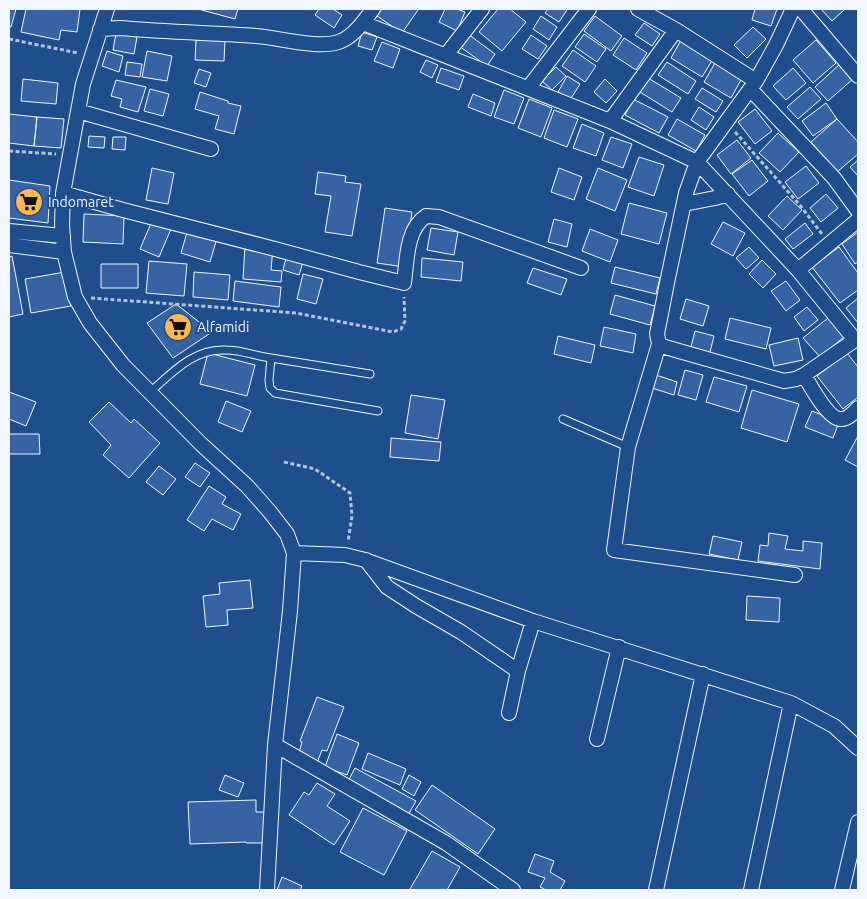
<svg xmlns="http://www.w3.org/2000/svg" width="867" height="899" font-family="Ubuntu,sans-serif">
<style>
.building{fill:#3563a3;stroke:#f2f6ff}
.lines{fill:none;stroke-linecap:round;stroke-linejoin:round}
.service-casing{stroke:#f2f6ff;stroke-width:9}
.minor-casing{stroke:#f2f6ff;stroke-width:16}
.path{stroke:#b3c4dc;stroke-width:3;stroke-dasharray:4 2.5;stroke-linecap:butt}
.service{stroke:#1f4e8c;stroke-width:7}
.minor{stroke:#1f4e8c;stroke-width:14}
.labels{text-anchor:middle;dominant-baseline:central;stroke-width:4;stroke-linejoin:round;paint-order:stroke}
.poi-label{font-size:14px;fill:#f2f6ff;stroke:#1f4e8c;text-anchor:start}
</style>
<rect width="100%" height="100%" fill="#1f4e8c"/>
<path class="building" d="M9,9H16L11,27H9Z
M26,9H80L77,32L61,30L59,40L21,32Z
M198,9H238L235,19Z
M319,9H333L342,15L334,28L315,15Z
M382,9H416L418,10L402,33L377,16Z
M445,9H457L465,12L457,31L439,22Z
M498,9H510L526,22L502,51L479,32Z
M548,9H564L567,10L559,22L545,13Z
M755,9H777L771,26L752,20Z
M821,9H845L832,21Z
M541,16L557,27L549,40L533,29Z
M595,16L622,36L611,51L584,31Z
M644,23L660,34L652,46L635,35Z
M753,27L766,39L747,58L734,45Z
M362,32L377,37L372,50L358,46Z
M116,33L137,37L134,54L113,50Z
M468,34L495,54L487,66L459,46Z
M584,34L606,49L597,62L575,47Z
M531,35L547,46L538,59L522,49Z
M624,38L647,53L636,70L613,55Z
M196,40L225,41L224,61L195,60Z
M681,40L713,59L702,77L671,58Z
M816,40L836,63L813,83L793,60Z
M382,42L400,49L393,68L374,61Z
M573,50L596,66L585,82L562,66Z
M107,51L123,56L119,72L102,66Z
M147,51L172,56L167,81L142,77Z
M426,60L438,65L432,78L420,72Z
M127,62L142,64L140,77L125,75Z
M667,62L696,81L688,94L658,75Z
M715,63L742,78L731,98L704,82Z
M840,64L853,79L828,101L815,87Z
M556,67L566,76L552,90L542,81Z
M441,68L464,76L459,90L436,82Z
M793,68L806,83L786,100L773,86Z
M199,69L211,73L206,87L194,83Z
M567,76L580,84L570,100L558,92Z
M648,78L681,98L672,112L640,92Z
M23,79L58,83L56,104L21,101Z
M605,79L617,91L606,103L594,92Z
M116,80L146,87L138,112L120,107L122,99L111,96Z
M810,87L821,99L798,119L787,107Z
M702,88L723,101L716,112L695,99Z
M150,89L169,94L163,116L144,111Z
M504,90L524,98L514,124L494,117Z
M200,92L228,101V103L241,106L234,134L215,129L219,116L195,109Z
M473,94L495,103L491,116L468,107Z
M529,99L552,108L541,137L518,128Z
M633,99L668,117L659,133L625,115Z
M826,103L837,119L813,136L802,121Z
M699,107L714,117L706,130L691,120Z
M755,109L772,131L755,144L738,122Z
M554,110L578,119L567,147L544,138Z
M9,114L37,117L34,146L9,143Z
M37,117L64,119L61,148L34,146Z
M677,119L705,135L696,151L668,135Z
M837,119L858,142V154L837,172L811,142Z
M582,124L604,133L596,156L573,148Z
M778,133L799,152L780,172L759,153Z
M89,136L105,137L104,148L88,147Z
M113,137H126L125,150L112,149Z
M611,137L632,144L623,168L602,160Z
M737,140L751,158L731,174L717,155Z
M639,157L664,165L654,196L628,187Z
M752,160L768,181L749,196L732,174Z
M858,160V176L850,167Z
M806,166L819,183L798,199L785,182Z
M152,168L174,173L168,204L146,200Z
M559,168L582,177L574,200L551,192Z
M598,168L627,180L615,211L586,199Z
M318,172L346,176L345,182L361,184L352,236L325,232L331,196L315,194Z
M9,180L50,186L48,223L9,218Z
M826,194L838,208L821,222L810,208Z
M787,196L802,210L783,230L768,216Z
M629,203L667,213L659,244L621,234Z
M385,208L412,212L404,267L377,263Z
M84,214L124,216L123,244L83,242Z
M554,219L572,224L567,247L548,242Z
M152,221L171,229L159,257L140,249Z
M723,222L745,233L733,256L711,244Z
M805,223L813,234L793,249L785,239Z
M431,228L458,232L454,255L427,250Z
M188,229L217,238L210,262L181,253Z
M590,229L618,240L610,262L582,251Z
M858,232V262L855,264L842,244Z
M245,246L273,248L271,270L282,271L281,282L243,279Z
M749,247L759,258L746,269L736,258Z
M839,247L858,273V290L840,303L812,267Z
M287,254L304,259L299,275L283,270Z
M12,256L23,314L9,317V257Z
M422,258L463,262L461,281L421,277Z
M762,260L776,274L763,288L749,274Z
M149,261L187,264L184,296L146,293Z
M101,264H138V288H101Z
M615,267L660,278L656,294L611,283Z
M533,268L567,279L561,295L527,283Z
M65,272L71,306L31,313L25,279Z
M194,272L230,275L228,300L193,297Z
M303,274L323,279L316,304L297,299Z
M235,281L281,287L279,307L233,301Z
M786,281L800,300L786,311L771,291Z
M615,295L655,306L650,325L610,314Z
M858,298V323L846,308Z
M686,299L709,306L703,326L680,319Z
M176,304L212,332L173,358L147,323Z
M807,307L818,320L804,331L794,317Z
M730,318L771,328L766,349L725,339Z
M828,318L844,337L820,357L803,338Z
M604,327L636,334L633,353L600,346Z
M695,331L714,336L709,356L690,351Z
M558,336L595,345L591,363L554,354Z
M798,338L803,360L774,366L769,345Z
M208,353L255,365L247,396L200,384Z
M847,353L858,367V397L843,409L817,376Z
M685,370L703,375L696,400L678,395Z
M656,375L677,382L674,395L652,388Z
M714,377L747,386L739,412L706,402Z
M752,390L799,404L787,442L741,428Z
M9,392L36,402L26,426L9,419Z
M411,395L445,400L438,439L405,433Z
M226,401L251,411L242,432L218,422Z
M109,402L131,423L134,419L160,443L129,478L103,455L111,445L89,422Z
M812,411L839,422L833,438L805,427Z
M9,434H39L40,454H9Z
M858,436V467L845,460Z
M391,438L441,442L439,461L390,457Z
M195,463L210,473L200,487L185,477Z
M159,466L176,479L163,495L146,482Z
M209,486L226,497L222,504L241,514L233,530L212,519L204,531L187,520Z
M769,533L788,536L785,549L803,551V541L822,543L820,569L758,561L760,545L768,546Z
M713,536L742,542L738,560L709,554Z
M250,580L253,608L227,610L228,625L206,627L203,596L220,594L219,583Z
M747,596L780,598L779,622L746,620Z
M317,697L344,707L327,751L322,750L317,763L298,756L302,742L300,741Z
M337,734L359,743L347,775L325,767Z
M368,753L406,769L400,785L362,769Z
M355,768L416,801L407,817L346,785Z
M225,775L244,783L238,797L219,790Z
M409,775L421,782L414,796L402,789Z
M317,783L335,794L327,806L350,821L334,845L289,815L304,792L309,795Z
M432,785L495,829L478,854L415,810Z
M256,800V812H264V843H246V842L190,844L188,802Z
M363,808L407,831L384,875L340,852Z
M432,851L460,867L447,890H412L410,889Z
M535,854L554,861L550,872L565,881L560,890H546L540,887L545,878L528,872Z
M282,877L302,886L300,890H277Z"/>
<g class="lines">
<g class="service-casing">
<path id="service" d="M271,358L370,374
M150,392C172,373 194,348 226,350C241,350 256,356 271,358L269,380L270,388L275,393L378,411
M563,419L628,447"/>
</g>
<g class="minor-casing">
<path id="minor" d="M107,9L83,84L63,193L62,225L64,252L75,297L90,323L123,365L201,444L247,486L270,512L287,534L294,553L290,611L275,745L267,890
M638,9L676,30L610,121L697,162L756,81L776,45L793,9
M801,9L858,76
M363,23L610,121
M100,29L120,28C166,32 212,33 257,36C280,38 321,50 341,41C354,36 365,20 373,9
M676,30L756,81
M446,55L482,9
M529,87L589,9
M751,90L834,178L858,211
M78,111L211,149
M63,193L123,210L275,249L359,272L404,283C407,261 406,229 426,216L439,217L581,268
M684,204L715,198L728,194
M9,231L63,236
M9,245L64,252
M798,270L858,220
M855,340L804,375L796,379L784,381L665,347L659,344L657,334L668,278L686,193L697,162L798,270L855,340L858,338
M659,344L628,447L614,550L795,575
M804,375C810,385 829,421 842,419C848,419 854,412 858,408
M294,553L345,555L365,560L533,621L791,703L834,726L858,748
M366,560L387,587L416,606L461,632L518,671
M509,713L518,671L533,621
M597,739L619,647
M275,745L446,843L513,890
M656,890L703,674
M751,890L791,703
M842,890L858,822"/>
</g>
<path class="path" d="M9,39L78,53
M735,132L799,204L822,234
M9,151L56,154
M91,298L296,313L393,332L401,329L405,321L404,297
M284,462L315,469L350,493L352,516L348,542"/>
<use href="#service" class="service"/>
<use href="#minor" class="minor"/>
</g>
<defs>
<g id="supermarket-disc" transform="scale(1.4375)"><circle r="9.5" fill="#ffb74d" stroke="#1f4e8c"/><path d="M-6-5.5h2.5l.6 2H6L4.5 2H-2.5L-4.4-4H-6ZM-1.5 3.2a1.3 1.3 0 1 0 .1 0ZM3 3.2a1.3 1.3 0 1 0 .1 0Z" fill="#111"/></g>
</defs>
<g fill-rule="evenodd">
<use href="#supermarket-disc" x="29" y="202"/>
<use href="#supermarket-disc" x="178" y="327"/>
</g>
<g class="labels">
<g class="poi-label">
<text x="48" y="202">Indomaret</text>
<text x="197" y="327">Alfamidi</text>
</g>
</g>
<rect width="867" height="899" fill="none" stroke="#f2f6ff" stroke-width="20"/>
</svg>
